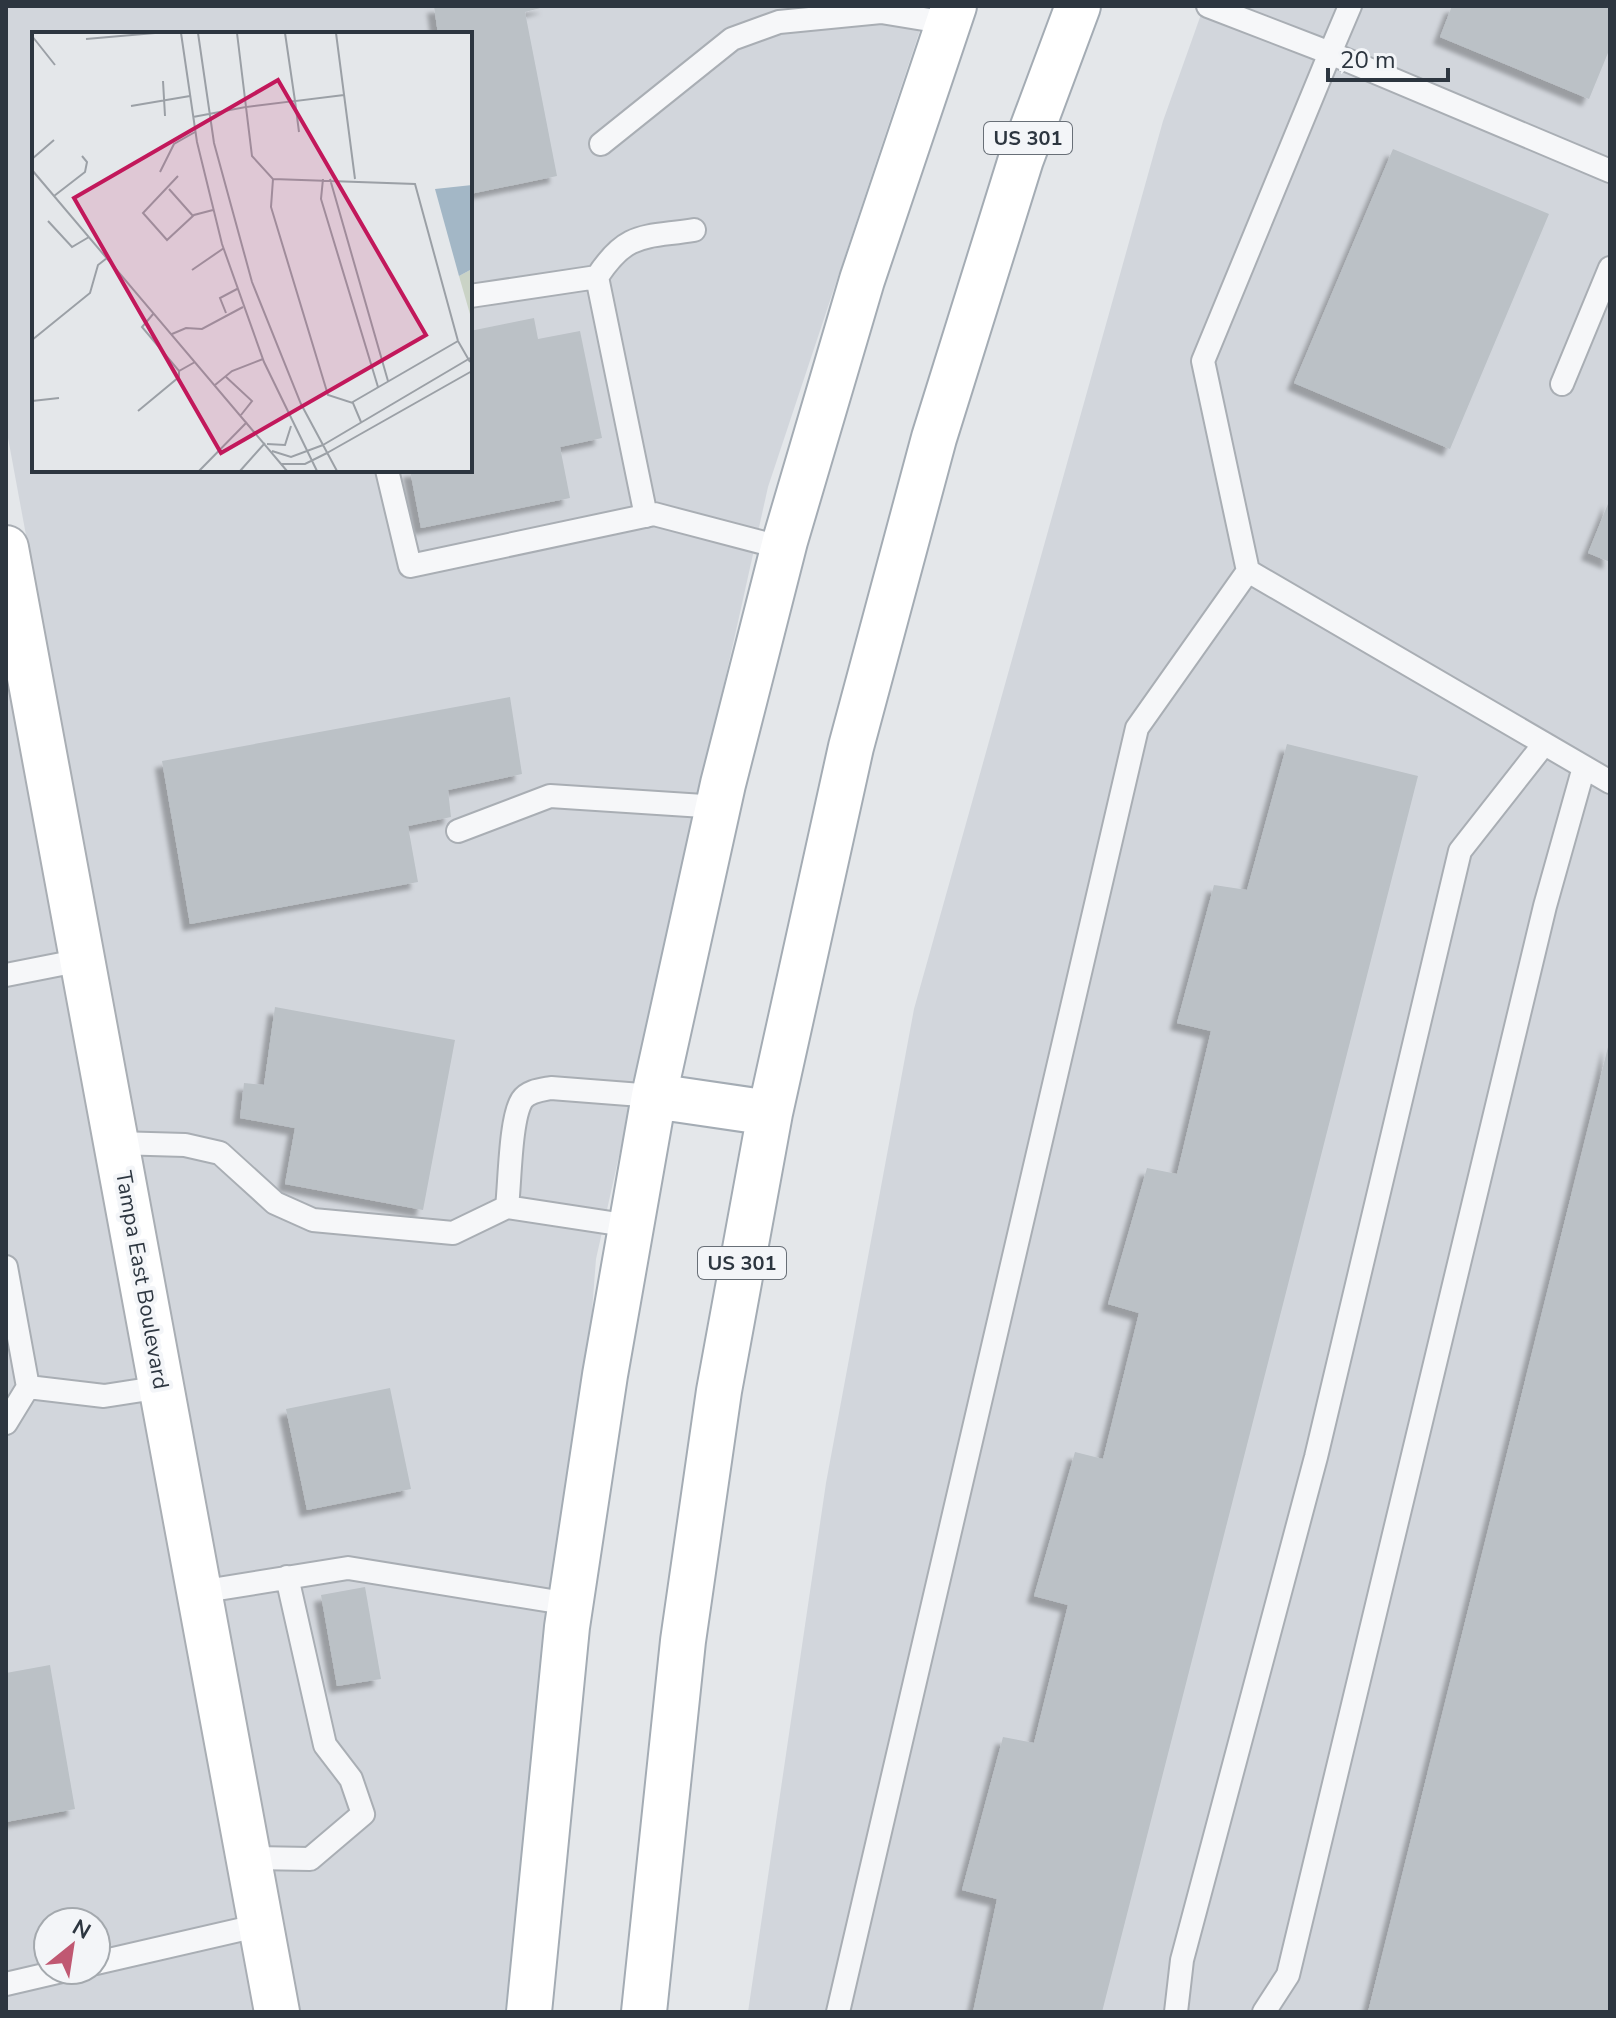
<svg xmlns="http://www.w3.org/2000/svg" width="1616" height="2018" font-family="'Nunito Sans',sans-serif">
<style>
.built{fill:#d2d6dc;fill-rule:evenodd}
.building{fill:#bbc1c6;filter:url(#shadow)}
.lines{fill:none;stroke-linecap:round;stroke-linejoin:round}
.service-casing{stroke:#a9aeb4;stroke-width:26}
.secondary-casing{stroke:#a9aeb4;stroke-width:48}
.primary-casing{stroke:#a4acb4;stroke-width:48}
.service{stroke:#f6f7f9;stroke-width:22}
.secondary{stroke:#fff;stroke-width:44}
.primary{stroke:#fff;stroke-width:44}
.labels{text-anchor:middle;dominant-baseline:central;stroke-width:8;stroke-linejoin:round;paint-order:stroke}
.shield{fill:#f3f5f8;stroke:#686f77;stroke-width:2}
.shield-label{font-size:20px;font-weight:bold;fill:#2d3640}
.street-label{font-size:22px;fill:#2d3640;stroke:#f3f5f8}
.inset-road{fill:none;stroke:#9ba0a6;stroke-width:2}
.view{fill:#c2185b;fill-opacity:0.15;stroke:#c2185b;stroke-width:4}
.inset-edge{fill:none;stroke:#2d3640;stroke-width:4}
</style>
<defs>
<filter id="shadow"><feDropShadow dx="-7" dy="7" stdDeviation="2" flood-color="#0004"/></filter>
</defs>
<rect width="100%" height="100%" fill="#e4e7ea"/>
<path class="built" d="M6,6H928L768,487L596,1259L590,1337L505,2012H299L6,427ZM34,34H470V470H34Z
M1204,6H1610V2012H748L826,1483L914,1009L1163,121Z
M6,667L255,2012H6ZM48,1922H96V1970H48Z"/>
<path class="building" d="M434,6H548L525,12L557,176L470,194V34H438Z
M1452,6H1610V48L1589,99L1440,37Z
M1393,149L1549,214L1450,449L1294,383Z
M534,318L538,339L580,331L602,438L560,447L570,498L421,528L410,470H470V331Z
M1610,499V562L1588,553Z
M510,697L522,774L448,790L451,817L408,826L418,882L190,924L162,761Z
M1287,744L1418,776L1102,2012H973L997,1899L962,1890L1003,1737L1034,1743L1068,1605L1034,1596L1075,1452L1103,1459L1139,1313L1108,1304L1147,1168L1177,1174L1211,1031L1177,1023L1214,885L1247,890Z
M275,1007L455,1040L423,1210L285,1184L295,1128L240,1118L244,1083L264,1085Z
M1609,1043L1610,2012H1368Z
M390,1388L411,1489L307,1510L286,1409Z
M365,1587L381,1679L337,1686L321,1595Z
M50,1665L75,1809L6,1822V1673Z"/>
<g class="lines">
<g class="service-casing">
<path id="service" d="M1208,6L1330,53L1350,6
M601,144L732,39L779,22L881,12L948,23
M470,296L597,277
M1562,384L1610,268
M387,470L410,566L654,514L783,548
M646,516L597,277C627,231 644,238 694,230
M1248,571L1610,782
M458,831L550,796L719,807
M6,975L82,960
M116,1143L185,1145L220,1153L275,1203L313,1220L453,1233L507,1207L631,1226
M507,1207C510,1182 510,1119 522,1100C528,1091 540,1090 551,1088L654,1096
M6,1267L28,1387L104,1396L162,1387
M6,1423L28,1387
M199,1592L348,1568L570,1604
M249,1858L310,1859L363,1814L351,1779L325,1745L287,1577
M96,1963L261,1925
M6,1984L66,1970
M838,2012L1137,728L1248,571L1203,361L1330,53L1610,171
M1176,2012L1182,1960L1316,1457L1460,851L1544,744
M1264,2012L1288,1975L1545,906L1584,767"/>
</g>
<g class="secondary-casing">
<path id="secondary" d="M6,548L277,2012"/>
</g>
<g class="primary-casing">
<path id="primary" d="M654,1096L770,1113
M529,2012L567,1627L605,1375L654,1096L723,784L785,541L862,280L954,6
M644,2012L683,1641L719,1391L770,1113L851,747L934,438L1021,159L1078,6"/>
</g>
<use href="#service" class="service"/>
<use href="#secondary" class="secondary"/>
<use href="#primary" class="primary"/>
</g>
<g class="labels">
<g class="shield">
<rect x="984" y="122" width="88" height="32" rx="6"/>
<rect x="698" y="1247" width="88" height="32" rx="6"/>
</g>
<g class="shield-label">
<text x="1028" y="138">US 301</text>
<text x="742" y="1263">US 301</text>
</g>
<g class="street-label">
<text transform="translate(142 1280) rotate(80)">Tampa East Boulevard</text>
</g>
</g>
<g transform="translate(32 32)">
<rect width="440" height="440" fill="#e4e7ea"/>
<path d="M440,237V289L427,244Z" fill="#cad3c6"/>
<path d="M440,153V237L427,244L403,157Z" fill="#a3b7c6"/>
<path class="inset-road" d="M149,1L165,110L190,212L232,330L285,439M166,1L182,111L220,250L269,372L305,439M253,1L263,69L214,75L220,124L241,147L239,175L296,363L321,371L329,390M304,1L323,147M0,4L23,33M54,7L123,1M131,49L133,84M99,74L158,64M161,85L214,75L205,1M267,100L263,69L312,63M0,127L22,108M0,138L255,439M128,140L142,112L163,100M146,144L111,181L135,208L162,183L181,178M241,147L383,152L426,309M291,147L289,167L346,355M298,147L356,349M137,157L161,184M22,164L53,140L55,130L50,124M16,189L40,215L57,205M160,238L192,216M122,281L110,295L147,339L163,330M194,281L188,266L205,257M140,302L154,296L170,297L211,275M0,308L58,261L66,233L75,226M193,344L220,369L209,383M183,353L200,339L231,327M0,369L27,366M319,371L426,309L438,330M106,379L147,345V339M235,412L253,413L259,394M291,413L440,325M240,419L259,425L291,413M295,421L440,339M249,432H273L295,421M167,439L215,390M208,439L233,411"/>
<path class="view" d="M246,48L394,303L189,421L42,166Z"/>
<rect width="440" height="440" class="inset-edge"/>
</g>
<rect width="1616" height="2018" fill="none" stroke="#2d3640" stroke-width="16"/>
<g transform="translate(72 1946) rotate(30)"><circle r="38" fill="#f3f5f8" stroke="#a4a9ae" stroke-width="2"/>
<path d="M0-6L14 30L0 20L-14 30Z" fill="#c05872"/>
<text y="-12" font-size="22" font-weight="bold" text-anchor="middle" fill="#2d3640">N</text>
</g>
<path d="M1328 68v12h120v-12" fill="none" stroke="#2d3640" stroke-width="4"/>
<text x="1340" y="68" font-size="24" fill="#2d3640" stroke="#f3f5f8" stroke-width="6" paint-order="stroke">20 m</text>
</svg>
